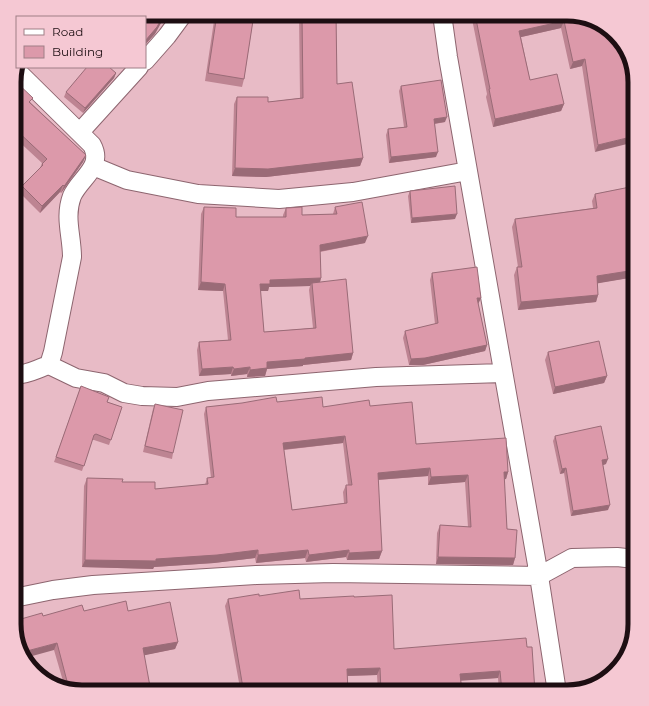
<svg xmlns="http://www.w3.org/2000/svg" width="649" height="706" font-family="Montserrat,sans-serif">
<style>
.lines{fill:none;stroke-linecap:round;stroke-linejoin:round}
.minor-casing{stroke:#8d656f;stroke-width:20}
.minor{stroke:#fff;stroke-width:18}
.wall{fill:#bd8492;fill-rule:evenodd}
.shaded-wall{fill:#9a6b77}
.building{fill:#dc99aa;stroke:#9a6b77;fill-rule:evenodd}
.rim{fill:none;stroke:#1d0e12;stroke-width:5}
</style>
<rect width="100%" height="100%" fill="#e8bbc6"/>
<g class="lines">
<g class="minor-casing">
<path id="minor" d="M442,14L448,57L539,576L557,692
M145,61L167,36L181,17V14
M80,132L139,67
M93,166L127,180L198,194L279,199L353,192L468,171
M49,365L76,378L104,383L124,393L142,396L177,397L208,391L376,377L503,373
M14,375C28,375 36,369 49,365L53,352L72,257C72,236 64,217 72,196C80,178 104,167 92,145L16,70
M14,598L53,590L93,585L256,575L333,573L539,576L572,558L617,557L635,559"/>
</g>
<use href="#minor" class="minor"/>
</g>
<path class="wall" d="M215,14H254L244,79L242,87L205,81Z
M299,14H336L337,84L363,158L360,166L266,177L232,176L234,104L237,97L268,102L300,98Z
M471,14H572L635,81L595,152L582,66L570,69L561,28L521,37L530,80L564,104L561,111L493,127L486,97L487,94Z
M116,73L114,78L83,113L64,97L66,92Z
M14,80L31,103L86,155L83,162L62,192L61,193L60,192L40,213L20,193L22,186L40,168L42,163L14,137Z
M401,86L445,122L435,124L436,157L389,163L386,135L388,129L404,127L399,91Z
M635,186V277L597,283L598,295L596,302L518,310L514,275L517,267H518L512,227L515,219L593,208L592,201L595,194Z
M410,191L455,219L411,223L408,196Z
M204,207L236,217H283V215L286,208L302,215L333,214L335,207L365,243L320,252L321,278L320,282L353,353L351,360L303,365V366L267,369L265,376L247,377V374L231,376V374L199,376L197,350L199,342L228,340L223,291L198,290L201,214ZM310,286L309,290L313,328L264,332L260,291H268L269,287Z
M432,273L481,298L478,304L487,345L485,351L423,365H409L403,338L405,331L435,324L430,280Z
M548,352L607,376L604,383L553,394L545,360Z
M635,363V401L630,371L632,364Z
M81,386L107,402L122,407L109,445L94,440H92L82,471L54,462Z
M277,402L323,407L370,406L416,444L508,472L506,479H504L507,529L515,558L513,565L436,564L437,533L440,525L468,527L465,482L428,485V476L378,480L382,551L379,559L347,560L346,557L306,562L305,558L256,563L255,558L214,563L154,567L153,569L82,567L84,486L87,478L122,482L155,489L205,485L207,478H211L204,414L206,407ZM343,443L348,485H346L343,492L344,503L292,510L284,450Z
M155,404L173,453L172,459L143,452L153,409Z
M555,436L606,464L603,465L608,510L571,516L564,473L560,474L553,441Z
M259,596L300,599L354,597L394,649L527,647L535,692H499L498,678L461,680L462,692H378L377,675L347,676L348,692H205V691L240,688L225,606L228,599Z
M84,611H128L178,642L175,649L144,655L81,692L65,688L54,650L43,616Z"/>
<path class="shaded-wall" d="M164,14H166L155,34L145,45V41Z
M564,21L561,28L517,38L519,31Z
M585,59L582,66L570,69L573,62Z
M116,73L114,78L83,113L85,108Z
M564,104L561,111L493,127L495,119Z
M447,117L445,122L432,124L434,119Z
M635,136V142L595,152L598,145Z
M438,152L436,157L389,163L391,157Z
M86,155L83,162L61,193L64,186Z
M363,158L360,166L266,177L232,176L235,168Z
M63,185L60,192L40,213L42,206Z
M457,214L455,219L411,223L412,218Z
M368,236L365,243L317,252L320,245Z
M635,270V277L594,284L597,276Z
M321,278L319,286L312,283L310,286L269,287L268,291H257L260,284L270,280Z
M201,282L225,284L223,291L198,290Z
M598,295L596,302L518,310L521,302Z
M477,298H481L478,304Z
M487,345L485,351L423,365H409L411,359Z
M353,353L351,360L303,365V366L267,369L265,376L247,377L250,370L267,362Z
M233,367L231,374L199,376L202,369Z
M250,367L247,374L231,376L234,369Z
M607,376L604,383L553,394L555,387Z
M345,436L343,443L280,450L283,443Z
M608,459L606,464L600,466L602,460Z
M430,468L428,476L375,480L378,473Z
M566,468L564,473L560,474L562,469Z
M504,472H508L506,479L501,480Z
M468,475L465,482L428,485L431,477Z
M610,505L608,510L571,516L573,511Z
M258,550L255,558L214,563L154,567L153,569L82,567L85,560L156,559Z
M308,550L305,558L256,563L258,555Z
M349,550L346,557L306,562L309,555Z
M382,551L379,559L347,560L349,553Z
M438,557L515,558L513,565L436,564Z
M178,642L175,649L141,656L143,648Z
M57,643L54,650L25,658L23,652Z
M380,668L377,675L344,676L347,669Z
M500,671L498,678L458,681L460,674Z"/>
<path class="building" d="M126,14H164L157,27L145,41V17H125Z
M217,14H254L244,79L208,73Z
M302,14H336L337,84L352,82L363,158L268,169L235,168L237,97H268V102L303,98Z
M475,14H572L597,21L621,40L635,81V136L598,145L585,59L573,62L564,21L519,31L530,80L557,74L564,104L495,119L489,89H490Z
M87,67H109L116,73L85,108L66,92Z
M14,80L33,98L29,102L86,155L65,185L64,186L63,185L42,206L22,186L43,165L42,164L47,159L14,128Z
M441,80L447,117L434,119L438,152L391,157L388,129L407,127L401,86Z
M455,186L457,214L412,218L410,191Z
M635,186V270L597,276L598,295L521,302L517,267H522L515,219L597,208L595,194Z
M362,202L368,236L320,245L321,278L270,280V284H260L264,332L316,328L312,283L346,279L353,353L305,358V359L267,362V368L250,370V367L234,369L233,367L202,369L199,342L231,340L225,284L201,282L204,207L236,208V217H286V208L302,207V215L337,214L335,207Z
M477,267L481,298H477L487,345L425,358L411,359L405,331L438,323L432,273Z
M599,341L607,376L555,387L548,352Z
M635,363V378L632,364Z
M81,386L109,397L107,402L122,407L111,440L96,434L94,435L84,466L56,457Z
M276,397L277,402L322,397L323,407L369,400L370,406L412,402L416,444L506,438L508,472H504L507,529L517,530L515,558L438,557L440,525L471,527L468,475L431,477L430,468L378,473L382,551L349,553V550L309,555L308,550L258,555V550L217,555L156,559V561L85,560L87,478L123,479L122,482H155V489L208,484L207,478L214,477L206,407L242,403ZM345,436L352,485H346L347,503L292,510L283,443Z
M155,404L183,410L173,453L145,446Z
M601,426L608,459L602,460L610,505L573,511L566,468L562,469L555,436Z
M299,590L300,599L354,596V597L392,595L394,649L526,638L527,647H532L535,692H502L500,671L460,674L462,692H381L380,668L347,669L348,692H205V691L243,688L228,599L259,594V596Z
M126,601L128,611L170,602L178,642L143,648L151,692H81L67,689L66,686L68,685L57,643L23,652L14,625V621L42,613L43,616L82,605L84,611Z"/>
<path d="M0 0H649V706H0ZM82 21H567A61 61 0 0 1 628 82V624A61 61 0 0 1 567 685H82A61 61 0 0 1 21 624V82A61 61 0 0 1 82 21Z" fill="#f5c8d3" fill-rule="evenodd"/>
<path class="rim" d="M82 21H567A61 61 0 0 1 628 82V624A61 61 0 0 1 567 685H82A61 61 0 0 1 21 624V82A61 61 0 0 1 82 21Z"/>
<rect x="16" y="16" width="130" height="52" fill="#f5c8d3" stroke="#9f7e86"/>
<rect x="24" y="29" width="20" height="6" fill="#ffffff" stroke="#9f7e86"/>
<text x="52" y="36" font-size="12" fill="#1d0e12">Road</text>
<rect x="24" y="46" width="20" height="12" fill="#dc99aa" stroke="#9f7e86"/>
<text x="52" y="56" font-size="12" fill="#1d0e12">Building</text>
</svg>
